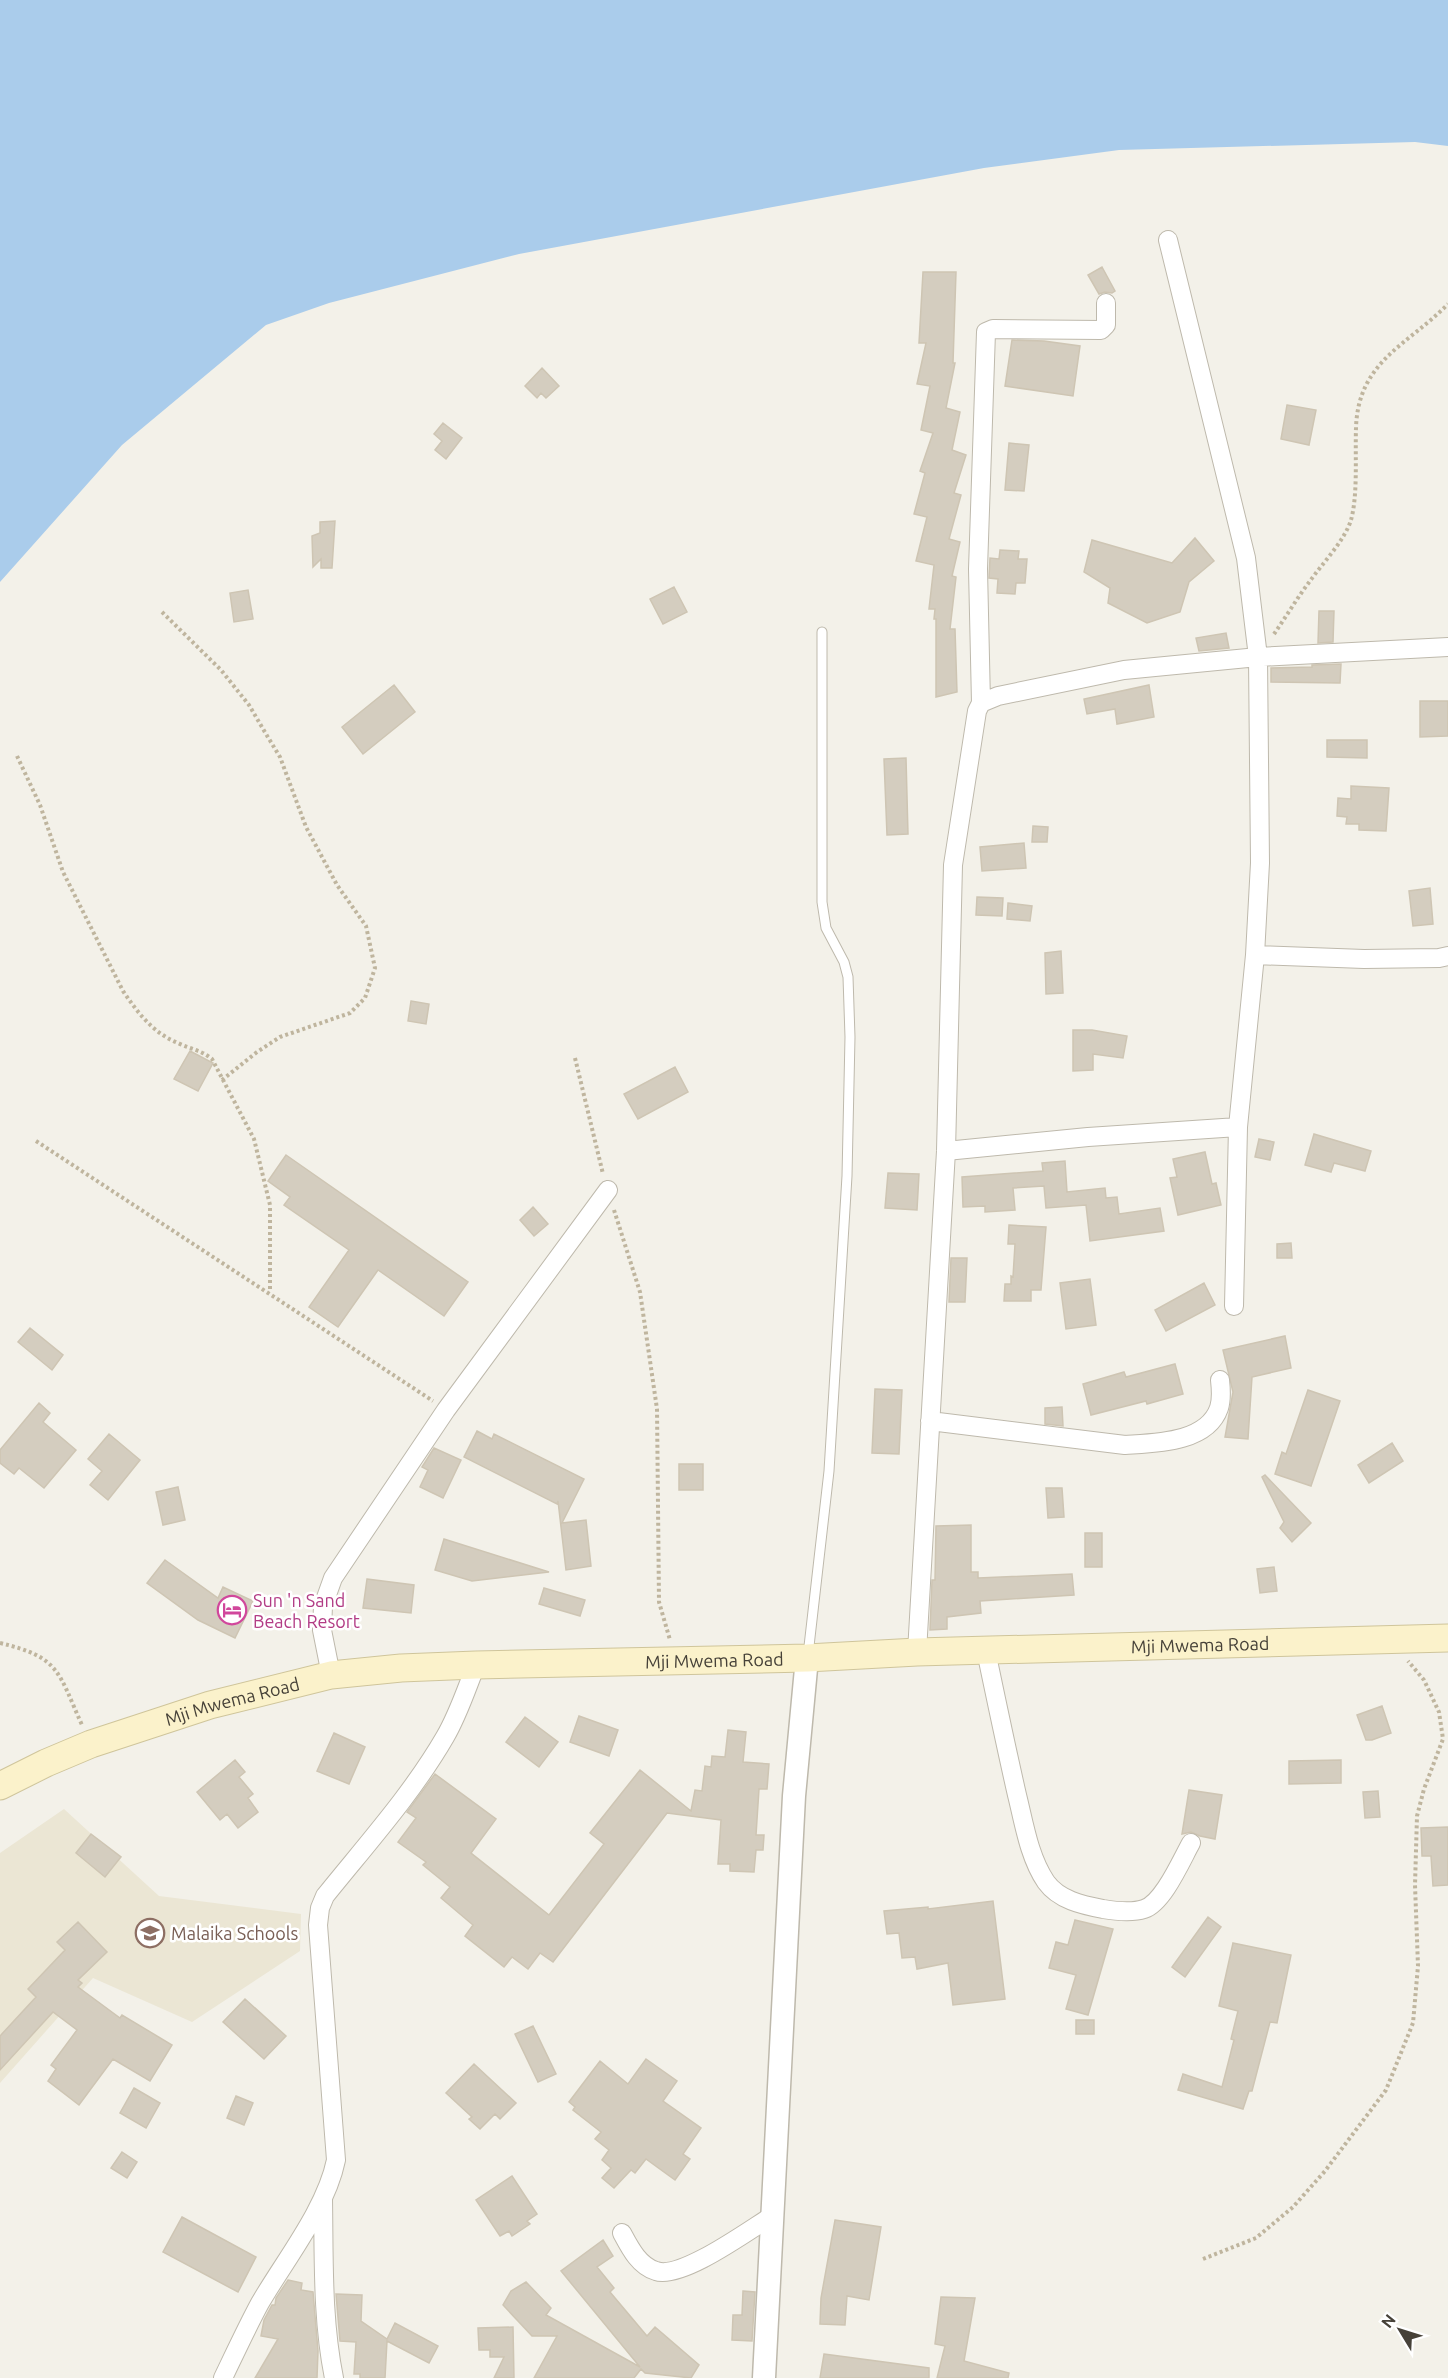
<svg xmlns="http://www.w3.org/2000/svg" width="1448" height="2378" font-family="Ubuntu,sans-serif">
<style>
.education{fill:#ebe6d4}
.water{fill:#aacceb}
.building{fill:#d4cdbf;stroke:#cec5b3;stroke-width:1.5}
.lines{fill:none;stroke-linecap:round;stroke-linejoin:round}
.service-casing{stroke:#beb9ac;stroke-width:11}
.minor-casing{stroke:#beb9ac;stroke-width:20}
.tertiary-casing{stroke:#beb9ac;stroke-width:25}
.secondary-casing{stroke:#cfc59b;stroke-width:29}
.path{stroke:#bfb59e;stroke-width:4;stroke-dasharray:3 3;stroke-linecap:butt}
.service{stroke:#fff;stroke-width:9}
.minor{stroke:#fff;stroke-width:18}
.tertiary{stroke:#fff;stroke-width:22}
.secondary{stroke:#fbf2cb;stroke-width:27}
.labels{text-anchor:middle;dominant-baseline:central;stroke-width:5;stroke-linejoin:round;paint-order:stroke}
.hotel-label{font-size:18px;fill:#b23c85;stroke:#fff;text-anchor:start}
.street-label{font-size:18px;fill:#464138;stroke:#fff}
.education-label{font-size:18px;fill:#785e54;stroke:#fff;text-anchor:start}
</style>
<rect width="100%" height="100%" fill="#f3f1e9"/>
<path class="education" d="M64,1809L159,1896L301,1914L300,1951L192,2022L93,1978L0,2083V1853Z"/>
<path class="water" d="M0,0H1448V146L1415,142L1119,150L984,168L519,254L329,303L266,325L122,445L0,582Z"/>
<path class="building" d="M1102,267L1115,291L1112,293L1105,292L1099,294L1088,275Z
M923,272H956L953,363H955L946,408L960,412L952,450L966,455L954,493L961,495L949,539L960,542L952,576L956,577L950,629H955L957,692L936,697V619H934L935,609H929L934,565L916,561L927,517L914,514L925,473L920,471L933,433L921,430L930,386L917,384L926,343H919Z
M1012,340L1044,341L1080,346L1073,396L1005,386Z
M542,368L559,386L546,398L541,393L537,398L525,386Z
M1287,405L1316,410L1309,445L1281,439Z
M443,423L462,438L446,459L435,450L442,441L434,434Z
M1009,443L1029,445L1024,491L1005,490Z
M335,521L332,568H321V559L313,567L312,536L320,533V522Z
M1195,538L1214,561L1189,582L1180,612L1147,623L1108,603L1110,588L1084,572L1092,540L1172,563Z
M1000,550L1019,551L1018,559H1027L1025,583H1016L1015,594L997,593L998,579L989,578L990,558L999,559Z
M674,587L687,612L663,624L650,599Z
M248,590L253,619L234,622L230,593Z
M1319,611H1334L1333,642L1318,643Z
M1226,633L1229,648L1199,651L1196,638Z
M1341,664L1340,683L1271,682V668L1312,667V665Z
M394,685L415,712L363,754L342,727Z
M1149,685L1154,717L1117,724L1115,709L1087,714L1084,699Z
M1420,701H1448V736L1420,737Z
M1327,740H1367V758L1327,757Z
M906,758L908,834L887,835L884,759Z
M1351,786L1389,788L1386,831L1359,830V824H1346L1347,817L1337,816L1338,798L1351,799Z
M1033,826L1048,827L1047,842H1032Z
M1024,843L1026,868L982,871L980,847Z
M1430,888L1433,924L1413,926L1409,891Z
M977,897L1003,898L1002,916L976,915Z
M1008,903L1032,906L1030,921L1007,919Z
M1061,951L1063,993L1046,994L1045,953Z
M411,1001L429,1004L426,1024L408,1021Z
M1073,1030H1092L1127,1036L1123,1058L1093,1054V1070L1073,1071Z
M190,1051L213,1063L198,1091L174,1079Z
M675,1067L688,1092L638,1119L624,1094Z
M1314,1134L1371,1151L1365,1171L1334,1163L1331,1172L1305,1165Z
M1259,1139L1274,1142L1270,1160L1255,1157Z
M1205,1152L1212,1184L1216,1183L1221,1205L1178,1215L1170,1178L1177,1177L1173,1159Z
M286,1155L468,1282L444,1316L378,1270L338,1327L309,1307L349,1250L284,1205L290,1197L268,1181Z
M1065,1161L1067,1192L1105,1188L1106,1198L1117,1197L1119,1214L1160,1208L1164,1231L1090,1241L1086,1205L1046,1208L1044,1186L1013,1188L1015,1210L985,1212V1206L963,1207L962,1177L1043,1171L1042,1163Z
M888,1173L919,1174L917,1210L885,1208Z
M533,1207L548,1224L534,1236L520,1220Z
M1009,1225L1046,1227L1041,1290H1031V1301H1004L1005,1284H1011V1276L1013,1277L1015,1244H1008Z
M1291,1243L1292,1258H1277V1244Z
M951,1258H967L965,1302H949Z
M1090,1279L1096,1325L1066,1329L1060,1283Z
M1204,1283L1215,1305L1166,1331L1155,1310Z
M30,1328L63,1355L52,1370L18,1342Z
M1285,1336L1291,1368L1252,1377L1248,1439L1225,1437L1233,1392L1223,1350Z
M1175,1364L1183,1394L1147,1404L1146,1401L1091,1415L1083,1384L1124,1372L1126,1377Z
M875,1389L902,1390L899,1454L872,1453Z
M1308,1390L1340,1401L1311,1486L1275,1474L1282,1452L1286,1454Z
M39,1403L50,1413L43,1422L76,1450L44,1488L19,1468L14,1474L0,1463V1450Z
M1062,1407L1063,1426L1045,1424V1408Z
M477,1431L492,1439L494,1434L584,1479L562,1523L586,1520L591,1566L566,1570L558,1501L557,1504L464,1457Z
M109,1434L140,1460L108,1500L90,1485L102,1471L88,1459Z
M1392,1443L1403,1461L1369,1483L1358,1465Z
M434,1448L461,1460L443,1498L420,1487L428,1470L422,1467Z
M679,1464H703V1490H679Z
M1265,1475L1311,1523L1292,1542L1280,1528L1284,1522L1262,1477Z
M178,1487L185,1520L163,1525L156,1492Z
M1046,1488H1062L1064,1517L1048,1518Z
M971,1525V1572H978V1578L1072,1574L1074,1595L980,1601L981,1613L947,1617V1629L930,1630L932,1580H935L936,1526Z
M1085,1533H1102V1567H1085Z
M444,1539L549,1572L472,1581L435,1570Z
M165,1560L218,1598L223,1587L253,1601L235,1638L198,1620L147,1583Z
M1274,1567L1277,1591L1260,1593L1257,1569Z
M367,1579L414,1585L411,1613L363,1608Z
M544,1588L585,1600L580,1616L539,1604Z
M1382,1706L1391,1733L1372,1740H1366L1357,1715Z
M579,1716L618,1730L609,1756L570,1742Z
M525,1717L558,1742L539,1767L506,1742Z
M728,1730L746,1732L743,1762L769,1764L767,1789H759L756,1835H764L763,1850H756L754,1872L730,1871V1864H718L721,1820L667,1813L553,1962L540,1953L528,1969L512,1957L504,1967L465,1936L473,1925L441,1898L450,1887L423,1865L426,1862L398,1842L416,1818L407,1812L435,1774L496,1819L471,1853L549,1915L604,1844L590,1833L640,1770L691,1811L695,1790L702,1791L705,1766L711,1767L712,1756L725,1757Z
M334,1733L365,1747L349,1784L317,1771Z
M235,1760L245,1772L239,1777L253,1794L248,1798L258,1812L238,1828L227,1814L220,1820L197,1792Z
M1341,1760V1783L1289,1784V1761Z
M1189,1790L1222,1795L1215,1839L1200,1836L1191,1832L1182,1834Z
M1378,1791L1380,1817L1365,1818L1363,1792Z
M1448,1827V1885L1433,1886L1431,1856H1422L1421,1828Z
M91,1834L121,1857L105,1877L76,1853Z
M993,1901L1005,1999L953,2005L948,1963L917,1969L915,1957L902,1958L899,1933L887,1934L884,1911L928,1907V1909Z
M1208,1917L1221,1927L1185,1977L1172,1967Z
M1075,1920L1113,1929L1088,2015L1066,2009L1076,1975L1049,1968L1056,1942L1068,1945Z
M78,1922L107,1952L78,1980L82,1983L78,1987L120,2018L122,2015L172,2045L150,2081L113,2059L79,2105L48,2081L56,2069L51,2065L77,2030L53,2012L0,2070V2036L36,1997L28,1989L65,1950L57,1942Z
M1233,1943L1291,1955L1277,2023L1270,2022L1252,2091H1249L1243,2109L1178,2090L1183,2074L1222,2087L1234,2040L1231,2039L1238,2011L1219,2006Z
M245,1999L286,2036L264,2059L223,2022Z
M1076,2020H1094V2034H1076Z
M533,2026L556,2074L538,2082L515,2034Z
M646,2059L677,2081L663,2101L701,2128L683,2154L690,2159L675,2180L646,2159L635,2173L631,2170L614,2188L602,2178L611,2168L602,2160L609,2150L595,2139L601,2132L573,2110L575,2107L569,2102L600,2061L628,2084Z
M474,2064L516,2103L500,2119L495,2114L480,2129L469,2119L472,2117L446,2093Z
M134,2088L160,2103L146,2128L120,2113Z
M236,2096L253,2103L244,2125L227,2118Z
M122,2152L137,2162L127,2178L111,2168Z
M512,2176L537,2214L527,2221L530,2224L512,2236L509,2231L500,2236L476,2200Z
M182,2217L256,2257L238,2292L163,2252Z
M835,2220L881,2227L869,2300L847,2296L845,2325L820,2324L821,2298Z
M603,2240L613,2256L597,2267L614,2288L610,2292L647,2336L655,2327L699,2365L691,2378L645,2373L641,2369L634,2378H534L557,2336H532L503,2305L511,2291L526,2282L551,2308L546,2315L640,2367L561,2271Z
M288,2280L302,2283L301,2290L313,2292L318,2351L317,2378H255L278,2339L261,2336L264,2320L272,2305H275L276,2298Z
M743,2291L755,2292L752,2341L732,2340L733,2315H742Z
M336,2294L362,2295L361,2321L387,2339L395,2323L438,2346L429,2363L387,2341L385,2378H360V2374H354L356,2342L340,2341Z
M941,2297L975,2298L964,2361L1009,2373L1008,2378H937L945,2346L935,2344Z
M513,2327L514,2378H494L504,2357H490V2350H479L478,2328Z
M824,2354L929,2368V2378H820Z"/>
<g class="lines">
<g class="service-casing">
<path id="service" d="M808,1655L829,1471L847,1176L850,1037L848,977L844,962L826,928L822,902V632"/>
</g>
<g class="minor-casing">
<path id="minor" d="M1168,240L1246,558L1258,657L1260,863L1255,955L1238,1127L1234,1306
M981,703L978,569L986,332L993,329L1101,330L1106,325V303
M1255,955L1364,959L1439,958L1448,956
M946,1151L1088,1137L1238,1127
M930,1421L1125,1445C1155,1443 1207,1443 1219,1408C1222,1399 1221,1389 1220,1380
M986,1651C996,1699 1006,1747 1017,1795C1024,1823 1029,1857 1046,1882C1059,1900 1082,1905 1103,1909C1115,1911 1132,1913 1144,1909C1163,1903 1181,1861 1191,1843
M917,1652L946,1151L953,865L977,711L981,703L998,696L1124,670L1258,657L1448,647
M331,1675L322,1630L323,1606L333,1578L446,1410L608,1190
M323,2199C324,2259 322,2319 334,2378
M622,2233C630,2248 639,2266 656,2271C681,2280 749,2230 772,2216
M223,2378C235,2353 247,2327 260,2303C285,2260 326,2209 336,2160L318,1925L320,1908L325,1896C366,1845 412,1794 445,1737C458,1715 466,1690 476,1665"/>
</g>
<g class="tertiary-casing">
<path id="tertiary" d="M764,2378L794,1796L807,1658"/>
</g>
<g class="secondary-casing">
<g id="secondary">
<path id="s1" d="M0,1786L46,1763L91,1744L210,1705L331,1675L401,1668L476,1665L807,1658L917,1652L1448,1638"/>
</g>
</g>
<path class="path" d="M162,612L221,670L249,705L266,734L280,757L306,827L337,885L366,926L375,968L365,998L350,1013L280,1037L257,1052L222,1080
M1274,634C1286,617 1297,598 1310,581C1322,564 1345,540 1351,520C1358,495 1355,455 1356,428C1358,361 1408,345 1448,304
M17,756L40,805L63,872L123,991C138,1013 153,1033 178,1043C190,1049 201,1050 212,1059L254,1139L270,1205V1292
M575,1058L603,1174
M36,1141L433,1401
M614,1210L640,1292L657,1409L659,1602L670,1640
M0,1643C60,1657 58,1672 82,1725
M1203,2259L1256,2238L1293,2207L1325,2171L1386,2090L1413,2023L1418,1966L1415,1885L1417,1816L1424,1789L1443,1739L1439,1712L1424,1680L1408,1661"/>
<use href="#service" class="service"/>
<use href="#minor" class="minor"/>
<use href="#tertiary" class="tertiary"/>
<use href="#secondary" class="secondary"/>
</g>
<defs>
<g id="hotel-ring" transform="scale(1.5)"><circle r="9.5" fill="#fff" stroke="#d1479c" stroke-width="1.5"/><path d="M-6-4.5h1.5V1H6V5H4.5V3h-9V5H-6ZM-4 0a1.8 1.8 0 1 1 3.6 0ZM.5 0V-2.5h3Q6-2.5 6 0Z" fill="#d1479c"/></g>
<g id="school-ring" transform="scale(1.5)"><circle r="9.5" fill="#fff" stroke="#8d6e63" stroke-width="1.5"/><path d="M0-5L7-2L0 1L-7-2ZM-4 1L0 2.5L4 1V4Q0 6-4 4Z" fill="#8d6e63"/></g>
</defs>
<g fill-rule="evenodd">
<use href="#hotel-ring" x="232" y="1610"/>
<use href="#school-ring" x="150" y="1933"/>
</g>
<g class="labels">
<g class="hotel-label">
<text x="253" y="1600">Sun 'n Sand<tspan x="253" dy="21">Beach Resort</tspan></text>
</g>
<g class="street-label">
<text stroke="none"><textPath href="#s1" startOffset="1220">Mji Mwema Road</textPath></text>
<text stroke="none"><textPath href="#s1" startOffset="734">Mji Mwema Road</textPath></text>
<text stroke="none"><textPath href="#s1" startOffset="248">Mji Mwema Road</textPath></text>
</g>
<g class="education-label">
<text x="171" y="1933">Malaika Schools</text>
</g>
</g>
<g transform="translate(1400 2330) rotate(308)" stroke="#ffffff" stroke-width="4.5" paint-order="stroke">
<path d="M0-4.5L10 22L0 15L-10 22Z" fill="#464138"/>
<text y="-9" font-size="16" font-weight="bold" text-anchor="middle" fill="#464138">N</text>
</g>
</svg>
